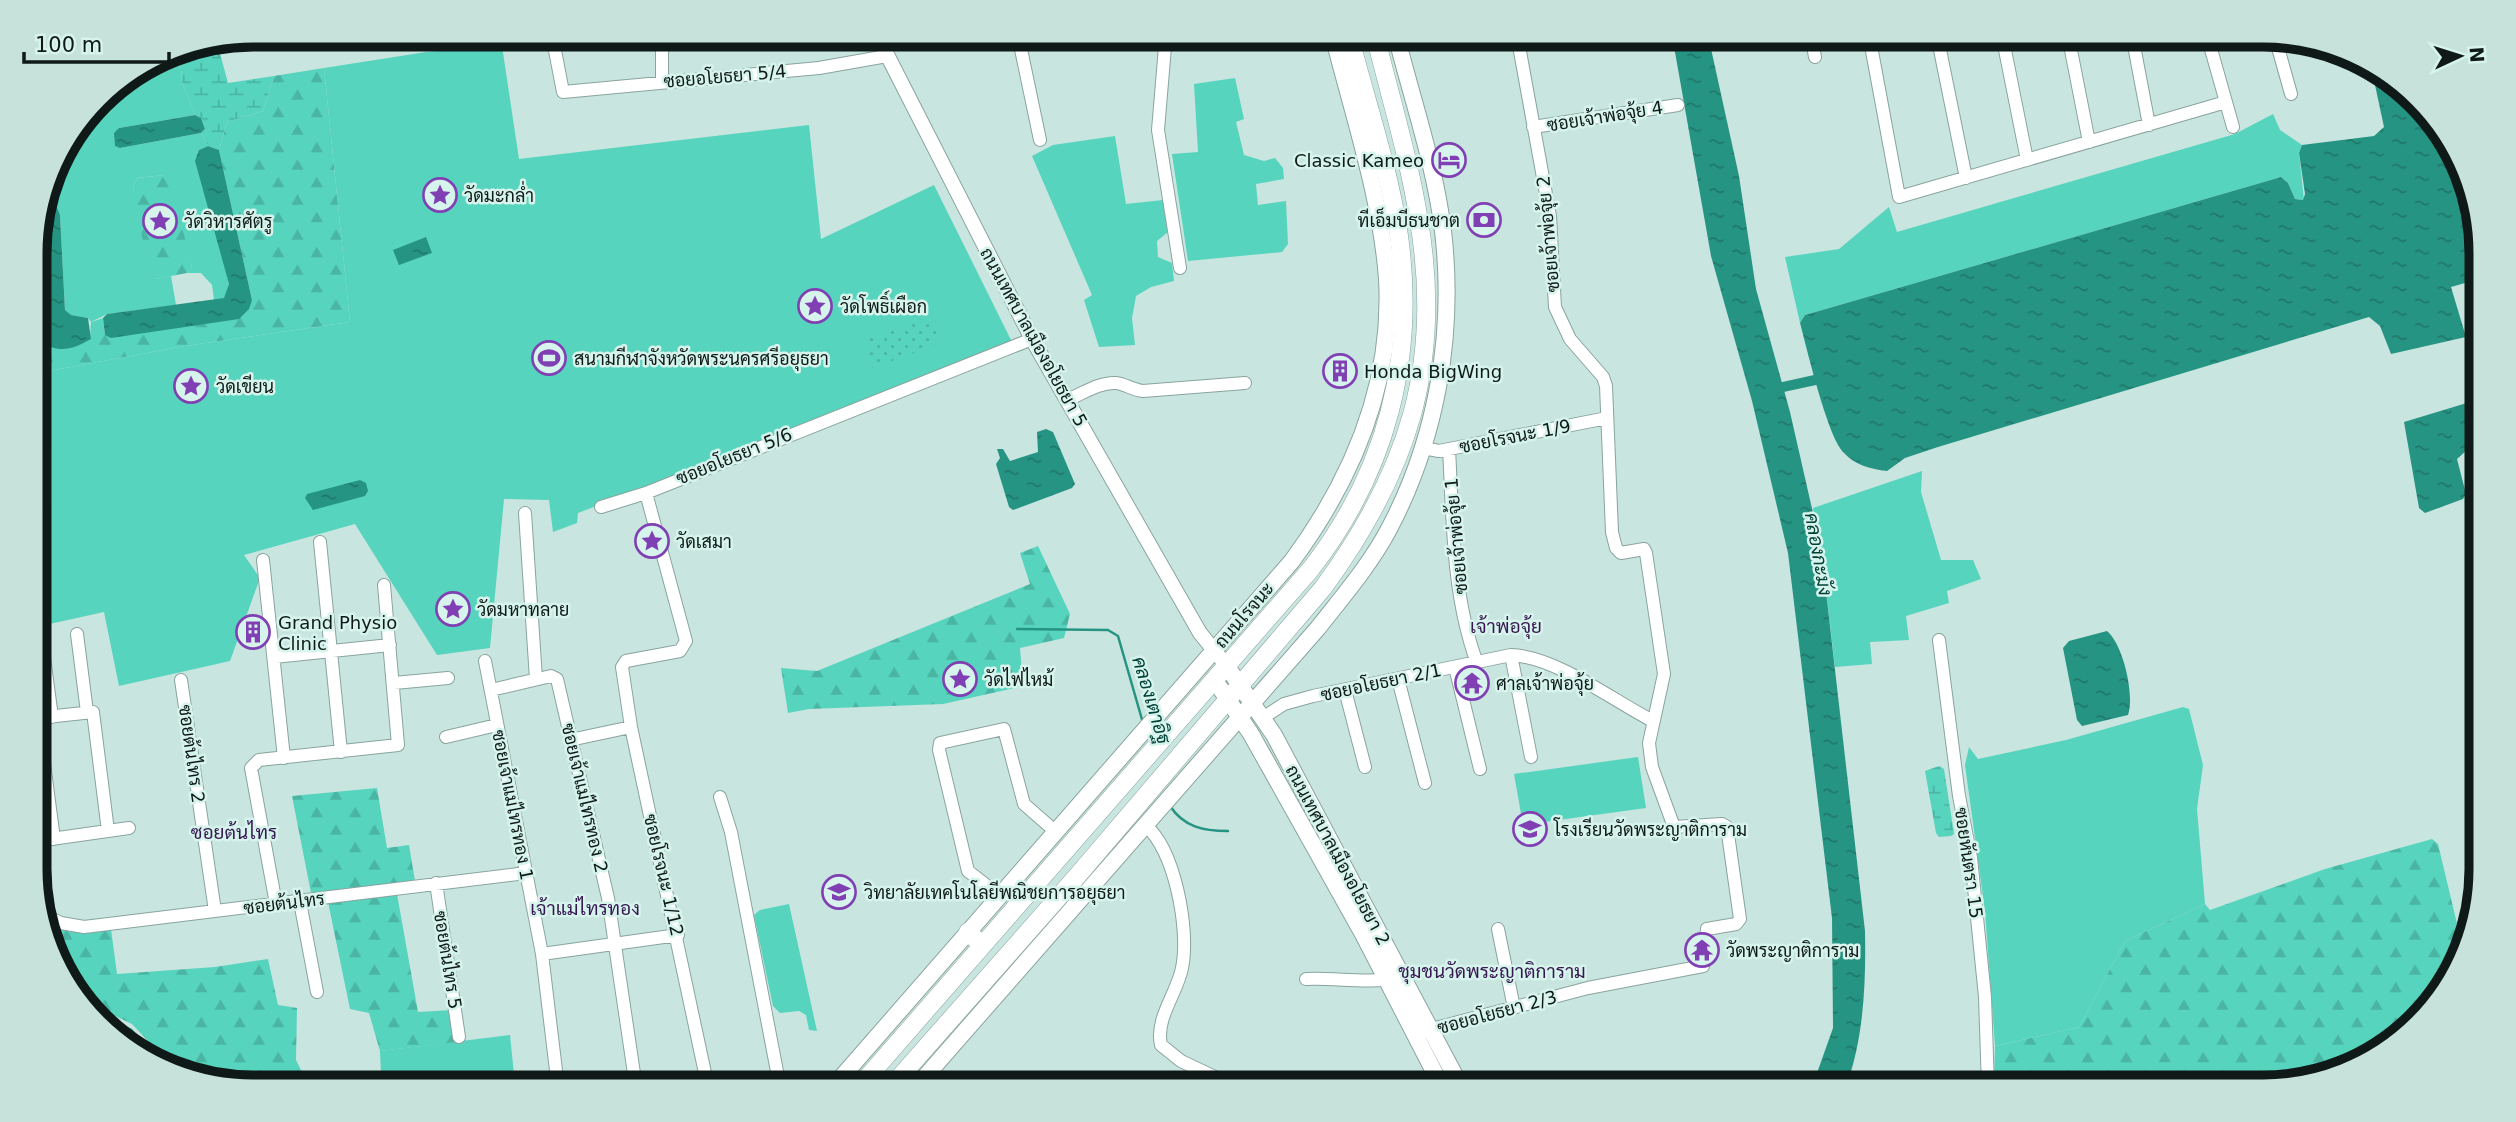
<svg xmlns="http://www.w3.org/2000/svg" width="2516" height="1122" font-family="'DejaVu Sans',Sarabun,sans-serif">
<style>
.grass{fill:#56d4be}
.forest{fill:url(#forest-firs)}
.wetland{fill:url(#wetland-marsh)}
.park{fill:url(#park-dots)}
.water{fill:url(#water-ripples)}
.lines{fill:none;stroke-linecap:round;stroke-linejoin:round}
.stream{stroke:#269483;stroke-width:2.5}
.canal{stroke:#269483;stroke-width:10}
.minor-casing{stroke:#89a49e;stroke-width:14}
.tertiary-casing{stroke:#89a49e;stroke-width:16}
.secondary-casing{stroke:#89a49e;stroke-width:18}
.primary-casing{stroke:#89a49e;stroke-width:19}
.minor{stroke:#fff;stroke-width:12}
.tertiary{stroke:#fff;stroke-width:14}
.secondary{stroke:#fff;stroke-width:16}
.primary{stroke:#fff;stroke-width:18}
.labels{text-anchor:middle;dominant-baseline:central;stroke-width:5;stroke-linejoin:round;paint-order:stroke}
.street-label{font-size:18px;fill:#0f1a18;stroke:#d6f3ec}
.poi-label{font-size:18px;fill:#0f1a18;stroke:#d6f3ec;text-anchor:start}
.water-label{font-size:19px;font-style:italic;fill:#004037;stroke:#d6f3ec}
.neighbourhood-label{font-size:19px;fill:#361850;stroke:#d6f3ec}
.rim{fill:none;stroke:#0f1a18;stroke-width:9}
</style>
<defs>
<pattern id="forest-firs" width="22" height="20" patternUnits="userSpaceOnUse" patternTransform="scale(1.75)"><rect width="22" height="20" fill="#56d4be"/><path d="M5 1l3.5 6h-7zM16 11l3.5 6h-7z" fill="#4ab5a3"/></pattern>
<pattern id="wetland-marsh" width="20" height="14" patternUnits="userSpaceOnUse" patternTransform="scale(1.75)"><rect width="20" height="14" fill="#56d4be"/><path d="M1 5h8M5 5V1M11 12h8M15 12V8" fill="none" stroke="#4ab5a3"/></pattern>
<pattern id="park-dots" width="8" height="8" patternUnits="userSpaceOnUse" patternTransform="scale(1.75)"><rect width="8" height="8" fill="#56d4be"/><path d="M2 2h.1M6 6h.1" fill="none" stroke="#4ab5a3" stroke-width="1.8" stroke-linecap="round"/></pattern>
<pattern id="water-ripples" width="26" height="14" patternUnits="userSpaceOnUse" patternTransform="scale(1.75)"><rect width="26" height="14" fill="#269483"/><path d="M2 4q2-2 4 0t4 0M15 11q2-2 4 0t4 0" fill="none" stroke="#1f786a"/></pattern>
</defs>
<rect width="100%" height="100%" fill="#c9e5df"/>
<path class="grass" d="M1558,35H1659L1660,40L1559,47Z
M502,46L519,159L809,125L821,239L934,185L1013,344L578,513L577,523L553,532L549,500L504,499L490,648L437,655L355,524L244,555L260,578L230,661L119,686L104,612L36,627V381L54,370L185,346L350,322L324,68L426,52Z
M180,58L182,82L195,115L119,128L120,148L201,133L208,146L199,150L229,284L225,298L214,300L212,285L201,273H187L192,267L164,175L137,178L133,187L156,279L171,276L176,305L107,314L91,322L88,318L70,315L65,310L60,215L46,200L57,157L102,99L131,79L127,78Z
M1235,78L1244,119L1236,122L1244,155L1264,161L1275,158L1283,168L1284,179L1256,184L1258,205L1286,201L1288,244L1282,252L1188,261L1172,154L1198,152L1194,84Z
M2273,114L2280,130L2302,145L2299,153L2304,200L2295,199L2288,183L2281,177L1805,315L1800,323L1785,257L1839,249L1889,207L1897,232L2235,134Z
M1115,136L1126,204L1163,200L1168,232L1157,241L1158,257L1172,263L1174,281L1151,287L1136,296L1132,318L1135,345L1099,347L1084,300L1092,295L1032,156L1053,145Z
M1922,471L1921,492L1941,560H1973L1981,579L1947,591L1949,603L1906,616L1909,640L1870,642L1872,664L1835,667L1821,548L1813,508Z
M2183,707L2189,709L2203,765L2197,809L2205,904L2125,941L2079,1027L1995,1046L1985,911L1965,765L1969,747L1978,759L2066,740Z
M1638,757L1646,808L1523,825L1514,774Z
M789,904L817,1031L809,1030L806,1015L799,1011L780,1013L773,1006L754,915L760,910Z
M510,1035L515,1084L336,1087V1077L381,1074L380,1051Z"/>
<path class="forest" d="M324,68L350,322L185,346L54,370L36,381V245L42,341L90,339L91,322L103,318L105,335L252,300L219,150L227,122L263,111L274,76Z
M164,175L171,182L192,267L187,273L156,279L148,269L133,187L137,178Z
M1038,546L1070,614L1064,638L1020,648L1023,686L943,704L809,709L788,713L781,668L817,671L1030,584L1020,553Z
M377,788L387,848L409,845L415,881L311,893L292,796Z
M2432,839L2438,844L2464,953L2436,1002L2385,1050L2277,1087H1994L1995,1046L2079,1027L2125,941L2205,904L2210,910L2325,869Z
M397,894L418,1012L452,1010L457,1042L380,1051L369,1013L350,1009L328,902Z
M62,929L71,932L111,929L117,974L215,967L268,959L278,1005L297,1008L296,1060L305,1078L336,1077V1087H253L177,1072L132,1024L79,999L59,952Z"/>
<path class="wetland" d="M218,46L228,83L274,76L263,111L227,122L219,150L208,146L201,133L205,129L201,118L195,115L182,82L180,58Z
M1939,766L1944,769L1954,834L1951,836L1939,837L1936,833L1925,771Z"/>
<path class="park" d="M931,316L941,343L873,368L864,340Z"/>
<path class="water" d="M1672,35H1708L1739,176L1756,289L1790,412L1821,548L1865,931C1866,983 1864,1037 1846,1087H1812L1833,1028L1832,918L1788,553L1752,401L1711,256Z
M2372,71L2436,121L2479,225V279L2451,287L2466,337L2391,354L2380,326L2369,317L1938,447L1905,458L1887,471C1870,469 1855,465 1843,452C1827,434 1807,349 1800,323L1805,315L2281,177L2288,183L2295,199L2303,200L2305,194L2299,153L2302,145L2374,136L2384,127Z
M195,115L201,118L205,129L201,133L120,148L115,146L114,133L119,128Z
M208,146L219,150L252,300L249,309L239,319L111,338L105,335L103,318L107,314L224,298L229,284L195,161L199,150Z
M46,200L55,203L60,215L65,310L71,315L88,318L91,339C74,349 58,354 42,342L35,238Z
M426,237L432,253L399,265L393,250Z
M2480,399V446L2467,450L2457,459L2466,494L2463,499L2425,513L2419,508L2404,422Z
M1046,429L1053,432L1075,484L1072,488L1013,510L1009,507L996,464L1000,458L997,449H1003L1010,461L1038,452L1037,432Z
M360,480L366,483L368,491L365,496L313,510L305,498L307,494Z
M2107,631C2123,644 2135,695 2128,715L2082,726L2077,720L2063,648L2069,641Z"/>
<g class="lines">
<path class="stream" d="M1017,629L1108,630L1118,636L1143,723
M1170,806C1184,827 1203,831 1228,831"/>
<path class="canal" d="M1770,390L1815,380
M106,1022L129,1033L146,1052"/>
<g class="minor-casing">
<path id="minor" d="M552,35L563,92L819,68L887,56
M1018,35L1040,140
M1166,35L1158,130L1180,268
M1755,35L1762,43L1808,35
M1811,35L1815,57
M1869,35L1899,197L2226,102
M1937,35L1966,178
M2002,35L2027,160
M2068,35L2089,142
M2132,35L2149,125
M2207,35L2233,127
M2275,37L2291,94
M880,41L907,35
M2337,50L2340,59
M662,81V35
M1533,127L1678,105
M1067,400C1082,394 1099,382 1116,383C1125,384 1133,390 1143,391L1245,383
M1423,448L1439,451L1607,418
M1449,449C1453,521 1452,595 1477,663
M646,493L686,641L680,651L626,661L622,667L631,727L708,1087
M601,507L646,493L1032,339
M525,513L536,679
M320,542L341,752
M263,560L284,758
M77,634L87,712
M41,635L52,717
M1939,640L1959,796L1971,858L1985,997L1988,1087
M1511,655L1531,757
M274,657L390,645
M485,661L542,954L558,1087
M1455,667L1480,769
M1398,679L1425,783
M181,680L215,911
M394,683L448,678
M491,690L551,676L557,679L608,898L636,1087
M1345,690L1365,767
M1264,717L1284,704L1313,696L1511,655C1557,657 1612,700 1653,721
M37,718L93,712L108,831
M38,718L54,839
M446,737L497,725
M570,740L631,727
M720,797L731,832L780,1087
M1145,825C1175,849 1190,931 1182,968C1177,994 1155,1018 1161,1045L1181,1061L1236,1087
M37,841L129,828
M436,883L459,1037
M1001,897L968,871L939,750L940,743L1004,729L1024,804L1056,832
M300,902L317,992
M276,904L251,768L259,760L398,745L384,585
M44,915L61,923L84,927L526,873
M1498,929L1514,1008
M542,954L678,935
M1306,979C1334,978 1357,982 1385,980
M1424,1031L1588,988L1703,966L1707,929L1736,924L1740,919L1727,827L1722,824L1674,827L1652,767L1649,743L1664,674L1646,553L1644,549L1621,553L1616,548L1612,532L1606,386L1603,377L1570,339L1555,307L1550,216L1517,35"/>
</g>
<g class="tertiary-casing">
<path id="tertiary" d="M877,35L1032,339L1200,633L1226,665"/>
</g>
<g class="secondary-casing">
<path id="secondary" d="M1226,665L1274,735L1461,1087
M1214,679L1251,734L1363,934L1442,1087
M833,1087L1292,561C1353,478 1393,384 1387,279C1381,197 1353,115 1333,35
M916,1087L1318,628C1343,596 1370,565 1389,529C1437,438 1455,333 1443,231C1435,165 1412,99 1396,35"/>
</g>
<g class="primary-casing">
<path id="primary" d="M968,932L982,945
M859,1087L1310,570C1386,473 1416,359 1399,236C1389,168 1366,101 1349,35
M891,1087L1078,875L1323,588C1408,472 1443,365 1419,221C1409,158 1390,96 1375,35"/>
</g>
<use href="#minor" class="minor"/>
<use href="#tertiary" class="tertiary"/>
<use href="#secondary" class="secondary"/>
<use href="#primary" class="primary"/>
</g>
<defs>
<g id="hotel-ring" transform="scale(1.75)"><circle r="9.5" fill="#d6f3ec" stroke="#8040b4" stroke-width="1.5"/><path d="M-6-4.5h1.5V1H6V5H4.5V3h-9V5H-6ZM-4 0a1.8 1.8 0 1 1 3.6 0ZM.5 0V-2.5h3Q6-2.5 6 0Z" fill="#8040b4"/></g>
<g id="sight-ring" transform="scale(1.75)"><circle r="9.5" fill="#d6f3ec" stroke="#8040b4" stroke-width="1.5"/><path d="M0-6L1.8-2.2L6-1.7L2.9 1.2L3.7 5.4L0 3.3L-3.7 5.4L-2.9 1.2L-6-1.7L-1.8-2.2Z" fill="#8040b4"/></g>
<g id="bank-ring" transform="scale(1.75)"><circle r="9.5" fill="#d6f3ec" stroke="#8040b4" stroke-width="1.5"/><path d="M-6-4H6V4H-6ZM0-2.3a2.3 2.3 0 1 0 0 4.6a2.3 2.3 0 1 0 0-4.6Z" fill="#8040b4"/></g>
<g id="stadium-ring" transform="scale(1.75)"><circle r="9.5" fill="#d6f3ec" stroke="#8040b4" stroke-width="1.5"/><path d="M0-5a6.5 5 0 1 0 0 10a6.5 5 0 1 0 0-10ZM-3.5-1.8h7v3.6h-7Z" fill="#8040b4"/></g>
<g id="building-ring" transform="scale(1.75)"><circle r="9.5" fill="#d6f3ec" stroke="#8040b4" stroke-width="1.5"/><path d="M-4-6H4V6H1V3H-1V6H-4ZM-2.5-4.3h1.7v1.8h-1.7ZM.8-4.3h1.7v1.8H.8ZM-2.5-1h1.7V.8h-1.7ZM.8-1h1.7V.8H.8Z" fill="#8040b4"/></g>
<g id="temple-ring" transform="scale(1.75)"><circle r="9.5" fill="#d6f3ec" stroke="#8040b4" stroke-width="1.5"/><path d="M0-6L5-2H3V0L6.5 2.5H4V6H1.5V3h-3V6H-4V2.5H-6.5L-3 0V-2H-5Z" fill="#8040b4"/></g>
<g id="school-ring" transform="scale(1.75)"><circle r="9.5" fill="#d6f3ec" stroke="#8040b4" stroke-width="1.5"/><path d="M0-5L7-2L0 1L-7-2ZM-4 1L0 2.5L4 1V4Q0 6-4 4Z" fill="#8040b4"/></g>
<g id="university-ring" transform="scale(1.75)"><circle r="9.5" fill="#d6f3ec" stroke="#8040b4" stroke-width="1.5"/><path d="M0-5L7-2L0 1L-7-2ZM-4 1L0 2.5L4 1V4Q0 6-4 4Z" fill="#8040b4"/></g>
</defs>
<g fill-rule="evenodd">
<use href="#hotel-ring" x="1449" y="160"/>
<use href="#sight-ring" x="440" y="195"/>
<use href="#bank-ring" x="1484" y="220"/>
<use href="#sight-ring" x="160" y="221"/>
<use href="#sight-ring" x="815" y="306"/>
<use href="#stadium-ring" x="549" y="358"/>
<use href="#building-ring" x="1340" y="371"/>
<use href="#sight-ring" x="191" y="386"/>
<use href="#sight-ring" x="652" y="541"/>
<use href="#sight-ring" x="453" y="609"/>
<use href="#building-ring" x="253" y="632"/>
<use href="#sight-ring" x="960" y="679"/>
<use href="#temple-ring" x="1472" y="683"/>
<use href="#school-ring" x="1530" y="829"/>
<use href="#university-ring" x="839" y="892"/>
<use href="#temple-ring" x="1702" y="950"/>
</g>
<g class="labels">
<g class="street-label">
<text transform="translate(725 76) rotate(-5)">ซอยอโยธยา 5/4</text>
<text transform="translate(1605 116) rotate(-9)">ซอยเจ้าพ่อจุ้ย 4</text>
<text transform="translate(1548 234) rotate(-95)">ซอยเจ้าพ่อจุ้ย 2</text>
<text transform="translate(1034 337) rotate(61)">ถนนเทศบาลเมืองอโยธยา 5</text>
<text transform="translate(1515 436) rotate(-11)">ซอยโรจนะ 1/9</text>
<text transform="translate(734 456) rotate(-22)">ซอยอโยธยา 5/6</text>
<text transform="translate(1456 536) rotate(-95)">ซอยเจ้าพ่อจุ้ย 1</text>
<text transform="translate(1244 615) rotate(-49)">ถนนโรจนะ</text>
<text transform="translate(1381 682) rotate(-12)">ซอยอโยธยา 2/1</text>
<text transform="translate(192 754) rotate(82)">ซอยต้นไทร 2</text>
<text transform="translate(585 798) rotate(77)">ซอยเจ้าแม่ไทรทอง 2</text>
<text transform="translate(513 805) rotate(79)">ซอยเจ้าแม่ไทรทอง 1</text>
<text transform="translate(1338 855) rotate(62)">ถนนเทศบาลเมืองอโยธยา 2</text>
<text transform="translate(1969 863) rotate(82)">ซอยหันตรา 15</text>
<text transform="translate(664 875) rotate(77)">ซอยโรจนะ 1/12</text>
<text transform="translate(284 903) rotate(-7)">ซอยต้นไทร</text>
<text transform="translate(448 960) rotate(81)">ซอยต้นไทร 5</text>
<text transform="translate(1497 1012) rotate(-15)">ซอยอโยธยา 2/3</text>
</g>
<g class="poi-label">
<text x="1424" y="160" text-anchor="end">Classic Kameo</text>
<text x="464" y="195">วัดมะกล่ำ</text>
<text x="1460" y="220" text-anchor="end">ทีเอ็มบีธนชาต</text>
<text x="184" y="221">วัดวิหารศัตรู</text>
<text x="840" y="306">วัดโพธิ์เผือก</text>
<text x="574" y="358">สนามกีฬาจังหวัดพระนครศรีอยุธยา</text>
<text x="1364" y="371">Honda BigWing</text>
<text x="216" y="386">วัดเขียน</text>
<text x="676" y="541">วัดเสมา</text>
<text x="477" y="609">วัดมหาทลาย</text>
<text x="278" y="622">Grand Physio<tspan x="278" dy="21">Clinic</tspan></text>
<text x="984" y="679">วัดไฟไหม้</text>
<text x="1496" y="683">ศาลเจ้าพ่อจุ้ย</text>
<text x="1554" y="829">โรงเรียนวัดพระญาติการาม</text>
<text x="864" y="892">วิทยาลัยเทคโนโลยีพณิชยการอยุธยา</text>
<text x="1726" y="950">วัดพระญาติการาม</text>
</g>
<g class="water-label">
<text transform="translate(1819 554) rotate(80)">คลองกะมัง</text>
<text transform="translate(1152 700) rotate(73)">คลองเตาอิฐ</text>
</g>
<g class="neighbourhood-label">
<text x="1506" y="626">เจ้าพ่อจุ้ย</text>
<text x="234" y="832">ซอยต้นไทร</text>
<text x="585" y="908">เจ้าแม่ไทรทอง</text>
<text x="1492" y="971">ชุมชนวัดพระญาติการาม</text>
</g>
</g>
<path d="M0 0H2516V1122H0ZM253 47H2263A206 206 0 0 1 2469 253V869A206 206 0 0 1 2263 1075H253A206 206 0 0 1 47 869V253A206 206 0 0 1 253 47Z" fill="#c6e2db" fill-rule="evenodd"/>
<path class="rim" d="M253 47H2263A206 206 0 0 1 2469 253V869A206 206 0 0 1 2263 1075H253A206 206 0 0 1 47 869V253A206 206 0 0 1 253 47Z"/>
<g transform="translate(2460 56) rotate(86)" stroke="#d6f3ec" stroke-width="5" paint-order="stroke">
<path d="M0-5L12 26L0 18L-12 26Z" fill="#0f1a18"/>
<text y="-10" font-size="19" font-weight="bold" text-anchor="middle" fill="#0f1a18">N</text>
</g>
<path d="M24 52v10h145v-10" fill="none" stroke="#0f1a18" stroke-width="3.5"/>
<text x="35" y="52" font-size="21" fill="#0f1a18" stroke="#d6f3ec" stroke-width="5" paint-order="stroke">100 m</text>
</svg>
